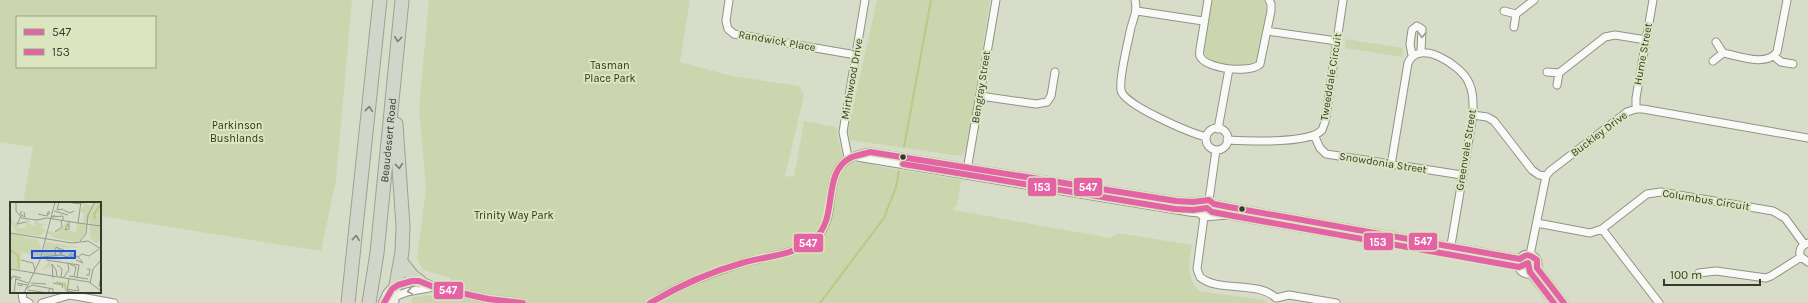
<svg xmlns="http://www.w3.org/2000/svg" width="1808" height="303" font-family="Karla,sans-serif">
<style>
.green{fill:#ccd6ae;fill-rule:evenodd}
.lines{fill:none;stroke-linecap:round;stroke-linejoin:round}
.stream{stroke:#bac984;stroke-width:2}
.street-casing{stroke:#909484;stroke-width:9}
.secondary-casing{stroke:#909484;stroke-width:12}
.highway-casing{stroke:#9da28f;stroke-width:15}
.street{stroke:#f9faf7;stroke-width:7}
.secondary{stroke:#edefe9;stroke-width:10}
.highway{stroke:#d2d5ca;stroke-width:13}
.bus-1-casing{stroke:#dbe5c0;stroke-width:9}
.bus-2-casing{stroke:#dbe5c0;stroke-width:9}
.bus-1{stroke:#e463a4;stroke-width:6}
.bus-2{stroke:#e463a4;stroke-width:6}
.oneway{stroke:#989a92}
.oneway2{stroke:#7c8073}
.bus-dot{fill:#363a2c;stroke:#dbe5c0;stroke-width:1.5}
.labels{text-anchor:middle;dominant-baseline:central;stroke-width:4;stroke-linejoin:round;paint-order:stroke}
.street-label{font-size:11px;fill:#363a2c;stroke:#dbe5c0}
.park-label{font-size:11px;fill:#303711;stroke:#dbe5c0}
.inset-river{fill:none;stroke:#bac984;stroke-width:2}
.inset-road{fill:none;stroke:#979c8a;stroke-width:1}
.view{fill:#1d4ed8;fill-opacity:0.15;stroke:#1d4ed8;stroke-width:2}
.inset-edge{fill:none;stroke:#363a2c;stroke-width:2}
.line-badge{stroke:#dbe5c0;stroke-width:1.5}
.badge-label{font-size:11px;text-anchor:middle;font-weight:bold;fill:#fff}
</style>
<rect width="100%" height="100%" fill="#d7ddc8"/>
<path class="green" d="M0,0H352L336,180L321,251L100,216V203H23L33,147L0,142ZM17,17H155V67H17Z
M429,0H690L680,62L732,76L799,86L804,95L785,176L794,177L804,121L836,127L843,160C848,161 853,163 857,163C864,163 870,160 876,166L961,180L957,206L953,208L954,210L1110,238L1119,233L1192,245C1189,262 1186,278 1199,291L1264,300L1268,303H411L413,297C418,297 422,295 427,295C434,294 436,301 446,298L451,278L423,270L417,259L426,189L419,108Z
M877,0H990L966,150L961,156L850,140L848,130Z
M1211,0H1263L1266,6V13L1259,57C1250,70 1219,66 1207,57C1205,55 1204,52 1203,49Z
M1346,39L1403,48L1402,57L1345,48Z"/>
<g class="lines">
<path class="stream" d="M904,147L931,0
M820,303L884,218L896,187L899,171"/>
<g class="street-casing">
<path id="street" d="M729,0L726,21L728,29L734,34L856,55
M1135,0C1138,13 1132,20 1130,32C1127,47 1119,77 1121,90C1123,105 1191,133 1206,137
M1208,0L1200,49C1200,51 1199,54 1200,56C1205,69 1250,74 1260,64L1271,11V4L1269,0
M1137,11L1203,21
M1504,11L1516,14L1514,27
M1516,14L1534,0
M1267,31L1337,41
M1723,53C1739,56 1766,67 1777,52L1787,0
M1412,55L1410,44L1412,30L1417,26L1422,29L1421,52
M1774,56L1781,62L1793,64
M1713,61L1723,53L1716,42
M1547,72L1559,73L1557,85
M1559,73L1605,37L1615,35L1646,40
M980,96L1036,104L1047,102L1051,96L1055,72
M1636,109V98L1653,0
M1473,115L1487,117L1494,121L1532,170L1539,175L1546,176
M1206 139a11 11 0 1 1 22 0a11 11 0 1 1-22 0Z
M1218,129L1229,69
M1314,135L1320,148L1326,154L1462,175
M1227,140C1245,141 1310,144 1322,130C1323,128 1324,124 1325,122L1343,0
M848,157L843,132L865,0
M857,157L1189,212L1199,213L1204,217L1227,215L1518,266
M1391,165L1408,63C1419,38 1460,65 1468,81C1474,92 1473,104 1473,115L1450,251
M967,170L996,0
M1209,200L1216,150
M1204,217L1197,269L1200,277C1219,293 1257,280 1276,298
M1537,223L1590,233L1602,229
M1808,243C1801,245 1798,251 1801,257L1808,262
M1518 264a10 10 0 1 1 20 0a10 10 0 1 1-20 0Z
M1530,255L1546,176L1550,171L1627,112L1636,109H1643L1808,138
M1537,268L1564,303
M1699,273L1716,271L1766,278L1771,276L1801,257
M1531,274L1554,303
M396,285C410,279 422,279 434,287L488,299L523,303
M22,292L23,300L29,303
M64,292L70,295L114,303
M394,297L407,292L434,287
M1276,298L1289,295L1336,303
M42,303L70,295
M650,303C679,285 709,274 742,263C763,257 799,254 816,238C845,209 812,161 870,152L1176,201L1193,202L1209,200L1214,204L1229,207L1520,259
M1659,303L1602,229L1647,194L1661,192L1773,211L1785,218L1804,244"/>
</g>
<g class="secondary-casing">
<path id="secondary" d="M384,303L388,294L396,285
M393,303L396,285"/>
</g>
<g class="highway-casing">
<g id="highway">
<path d="M401,262L413,277L419,281"/>
<path d="M396,285L402,252L403,226L396,124"/>
<path d="M348,303L380,0"/>
<path id="s1" d="M369,303L377,253L402,0"/>
</g>
</g>
<use href="#street" class="street"/>
<use href="#secondary" class="secondary"/>
<use href="#highway" class="highway"/>
<g class="bus-1-casing">
<path id="bus-1" d="M384,303L392,289L398,285L412,281H419L434,287L488,299L523,303
M650,303C679,286 710,272 742,263C766,256 794,256 814,239C840,218 820,172 852,157C858,155 864,154 870,152L1176,201L1193,202L1209,200L1214,204L1229,207L1520,259C1527,253 1530,255 1537,260V268L1564,303"/>
</g>
<g class="bus-2-casing">
<path id="bus-2" d="M903,164L1175,209L1193,210L1207,208L1212,212L1228,215L1519,267L1528,263L1530,272L1554,303"/>
</g>
<use href="#bus-1" class="bus-1"/>
<use href="#bus-2" class="bus-2"/>
</g>
<defs><path id="oneway-chevron" d="M-2-3.5L2.5 0L-2 3.5" fill="none" stroke-width="1.6" stroke-linecap="round" stroke-linejoin="round"/></defs>
<g class="oneway">
<use href="#oneway-chevron" transform="translate(1422 35) rotate(92)"/>
<use href="#oneway-chevron" transform="translate(410 291) rotate(170)"/>
</g>
<g class="oneway2">
<use href="#oneway-chevron" transform="translate(398 39) rotate(96)"/>
<use href="#oneway-chevron" transform="translate(369 109) rotate(-84)"/>
<use href="#oneway-chevron" transform="translate(399 166) rotate(84)"/>
<use href="#oneway-chevron" transform="translate(356 238) rotate(-84)"/>
</g>
<g class="bus-dot">
<circle cx="903" cy="157" r="3.5"/>
<circle cx="1242" cy="209" r="3.5"/>
</g>
<g class="labels">
<g class="street-label">
<text transform="translate(777 41) rotate(10)">Randwick Place</text>
<text transform="translate(1643 54) rotate(-80)">Hume Street</text>
<text transform="translate(1331 77) rotate(-81)">Tweeddale Circuit</text>
<text transform="translate(852 79) rotate(-80)">Mirthwood Drive</text>
<text transform="translate(981 87) rotate(-81)">Bengray Street</text>
<text transform="translate(1599 134) rotate(-37)">Buckley Drive</text>
<text stroke="none"><textPath href="#s1" startOffset="164">Beaudesert Road</textPath></text>
<text transform="translate(1466 150) rotate(-81)">Greenvale Street</text>
<text transform="translate(1383 163) rotate(9)">Snowdonia Street</text>
<text transform="translate(1706 200) rotate(9)">Columbus Circuit</text>
</g>
<g class="park-label">
<text x="610" y="65">Tasman<tspan x="610" dy="13">Place Park</tspan></text>
<text x="237" y="125">Parkinson<tspan x="237" dy="13">Bushlands</tspan></text>
<text x="514" y="215">Trinity Way Park</text>
</g>
</g>
<g transform="translate(10 202)">
<rect width="91" height="91" fill="#d7ddc8"/>
<path d="M71,0L81,4L84,0L79,14L86,0H91V38L86,42L80,35V18L78,17L74,34L67,40L45,36L38,32L37,29L49,31L45,28L51,27L57,19L59,21L54,28L62,29L63,20L62,29L66,30L67,21L73,22L74,12L70,9L74,4ZM1,14L3,20L10,23L6,25L8,26H15L16,17L20,19L19,22L25,24V18H28V21L39,23H33L32,27L36,28L30,34L7,31L0,19ZM0,31L27,38L31,45L30,55L12,50L9,68L0,67ZM36,40L71,46L46,45L45,52L53,59L41,58L40,66H35L34,69L33,67L40,58L32,56Z" fill="#ccd6ae"/>
<path class="inset-river" d="M85,17L84,12L91,2M0,48L8,53L9,67M46,80L55,82L56,89"/>
<path class="inset-road" d="M6,0V9L12,16L27,18L37,16L68,21M49,0L47,8L53,7M56,0L71,2M53,8L60,11L64,9M12,9L10,12L15,15L14,10M44,9L58,13M28,12L37,14L38,10H40L38,13M45,13L42,15L53,14V18M11,14L7,22L16,20M68,21L91,24M68,21L71,0M58,22L55,28L59,27V19M45,30L52,25L51,18M0,31L62,41L78,39L91,47M70,39L76,32L78,13L85,0M51,52L49,47H52L54,48L51,52M45,53L46,45L50,47M51,53L58,55L61,51L68,55M65,54H60L64,57L65,55M32,55L51,53M68,55L72,52L79,54L89,47M11,58L23,61L25,68M36,58L69,63L67,76M66,58L73,61L68,55M42,62L46,68L47,74M42,62L43,76M60,62L66,65L64,75M47,63L52,67L51,76M0,67L79,80L91,89M76,73H79L80,67H77M59,74L78,77M2,75L0,79L3,74L11,76M53,76L59,68L58,62M6,77L18,81M21,81L36,82M43,81L53,83L52,86M80,81L83,67L91,58M12,82V84L8,83V81L12,82L17,83M89,85L91,73M16,87L22,83L43,87V91M57,87L69,89L67,84M18,88L38,91L40,86M57,89L69,91M4,91L6,75M14,91L30,58L45,0M57,91L59,76"/>
<path class="view" d="M22,49H65V56H22Z"/>
<rect width="91" height="91" class="inset-edge"/>
</g>
<g class="line-badge">
<rect x="1073" y="177" width="30" height="20" rx="4" fill="#e463a4"/>
<rect x="1027" y="177" width="30" height="20" rx="4" fill="#e463a4"/>
<rect x="1408" y="232" width="30" height="19" rx="4" fill="#e463a4"/>
<rect x="1363" y="232" width="31" height="19" rx="4" fill="#e463a4"/>
<rect x="793" y="233" width="31" height="20" rx="4" fill="#e463a4"/>
<rect x="433" y="281" width="31" height="19" rx="4" fill="#e463a4"/>
</g>
<g class="badge-label">
<text x="1088" y="191">547</text>
<text x="1042" y="191">153</text>
<text x="1423" y="245">547</text>
<text x="1378" y="246">153</text>
<text x="808" y="247">547</text>
<text x="448" y="294">547</text>
</g>
<rect x="16" y="16" width="140" height="52" fill="#dbe5c0" stroke="#99a185"/>
<rect x="24" y="29" width="20" height="6" fill="#e463a4" stroke="#99a185"/>
<text x="52" y="36" font-size="12" fill="#363a2c">547</text>
<rect x="24" y="49" width="20" height="6" fill="#e463a4" stroke="#99a185"/>
<text x="52" y="56" font-size="12" fill="#363a2c">153</text>
<path d="M1664 279v6h96v-6" fill="none" stroke="#363a2c" stroke-width="2"/>
<text x="1670" y="279" font-size="12" fill="#363a2c" stroke="#dbe5c0" stroke-width="3" paint-order="stroke">100 m</text>
</svg>
